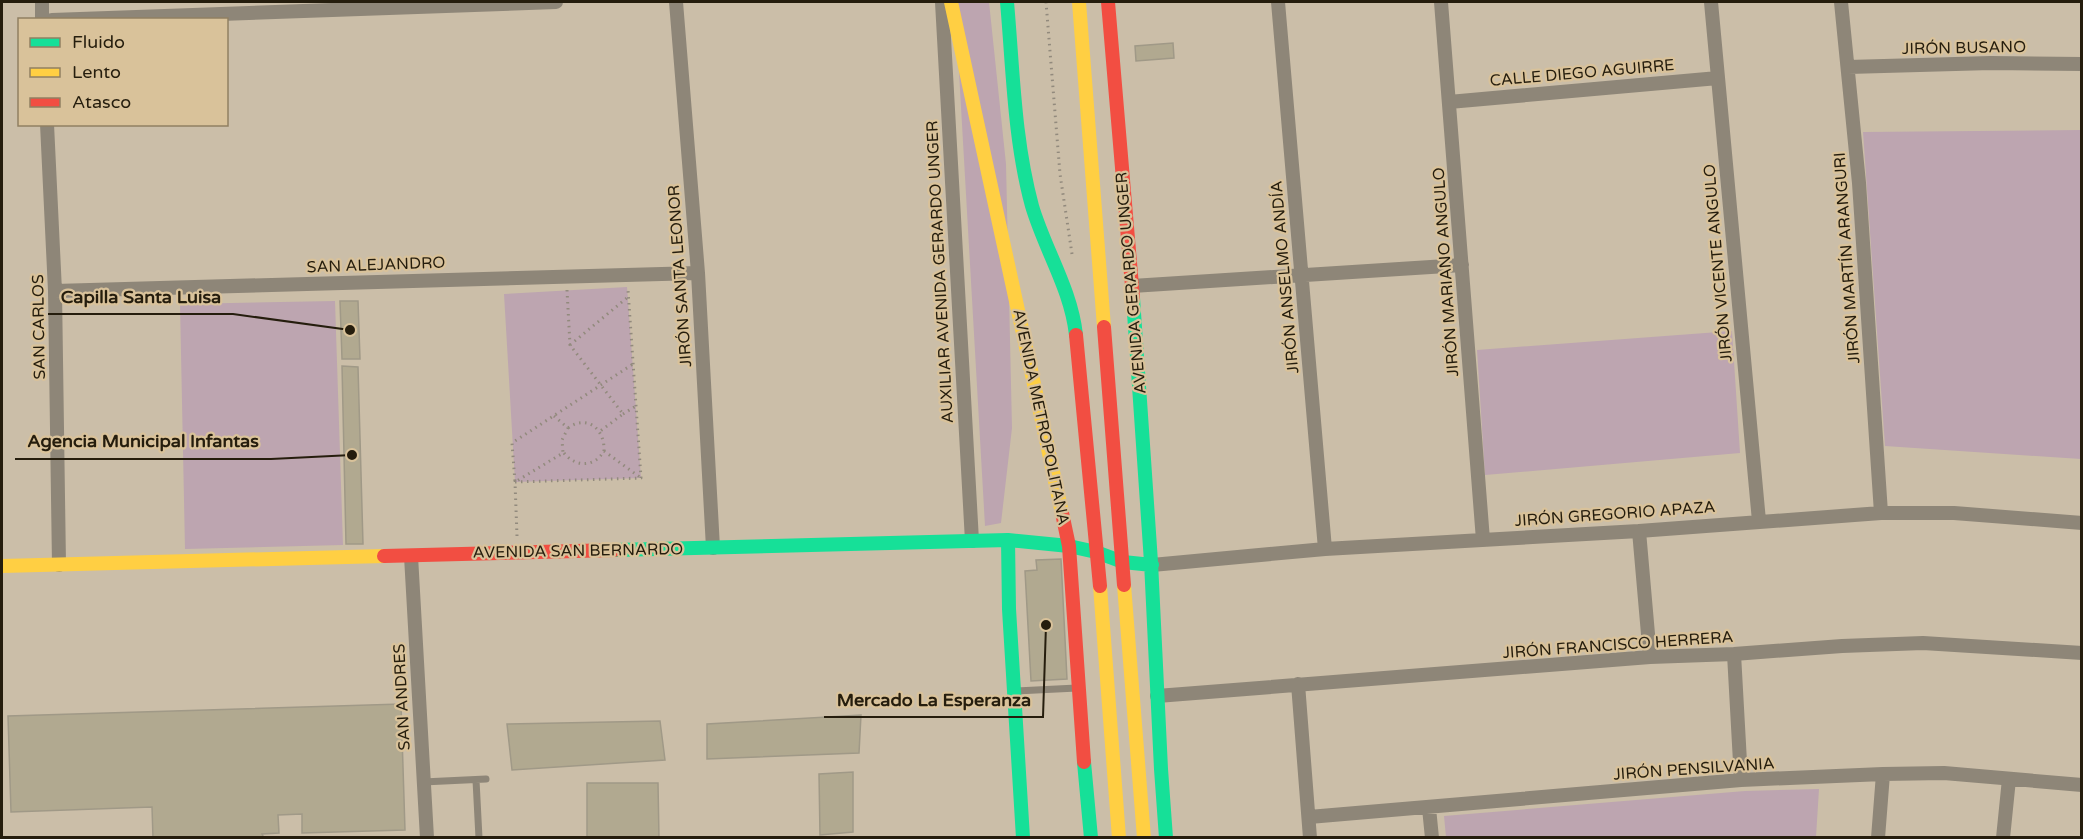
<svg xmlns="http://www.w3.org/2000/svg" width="2083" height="839" font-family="'Varela Round',sans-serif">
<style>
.green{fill:#bda5b0}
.building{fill:#b1a990;stroke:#a09987;stroke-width:1.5}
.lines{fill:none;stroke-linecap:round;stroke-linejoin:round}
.path{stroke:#928a7d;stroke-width:3;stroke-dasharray:1.5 4.5;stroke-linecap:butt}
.lane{stroke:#8e8678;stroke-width:7}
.street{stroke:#8e8678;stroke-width:14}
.fast{stroke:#16e098;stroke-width:14}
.slow{stroke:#ffcf43;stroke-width:14}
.jam{stroke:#f24e42;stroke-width:14}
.labels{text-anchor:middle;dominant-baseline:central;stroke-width:4.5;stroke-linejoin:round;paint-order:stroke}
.street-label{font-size:16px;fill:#251d0d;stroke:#d9c29a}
.leader{fill:none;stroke:#251d0d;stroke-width:2}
.callout-dot{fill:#251d0d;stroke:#d9c29a;stroke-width:2}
.callout-label{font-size:18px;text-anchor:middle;font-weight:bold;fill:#251d0d;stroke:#d9c29a;stroke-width:4.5;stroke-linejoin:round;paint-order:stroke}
</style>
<rect width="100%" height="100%" fill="#cbbea8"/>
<path class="green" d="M955,2H989L1006,164L1012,428L1001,523L985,526Z
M2081,130V459L1885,446L1863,132Z
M627,287L641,478L515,482L504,294Z
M335,301L343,545L185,549L180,304Z
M1732,331L1740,453L1485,475L1477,350Z
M1819,789L1816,837H1446L1444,816L1745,791Z"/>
<path class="building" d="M1173,43L1174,58L1136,61L1135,46Z
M340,301H358L360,359H342Z
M342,366L358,367L363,544H346Z
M1061,559L1067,679L1031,681L1025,571L1037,570L1036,560Z
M401,704L405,830L302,833V814L278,815L279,833L262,834L264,838H153L152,807L11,812L8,716Z
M861,715L859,753L707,759V724Z
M660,721L665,760L512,770L507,724Z
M853,772V832L820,835L819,774Z
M587,783H658L659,838H587Z"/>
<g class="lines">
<path class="path" d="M1046,2L1060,174L1072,254
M567,290L570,345L623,414L599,432
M570,345L628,297
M623,414L636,406
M554,416L568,428L562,440L563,453L515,482L512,443L633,364
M604,451L641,478
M564,453C575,467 594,468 604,451C605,429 587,414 568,428
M517,536L515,482L641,478L628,290"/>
<path class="lane" d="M1016,691L1077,688
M476,780L479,838
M423,782L486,779"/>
<path class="street" d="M42,2V20
M676,2L698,273L713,548
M942,2L972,541
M1278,2L1325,549
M1441,2L1483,540
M1711,2L1759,521
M1841,2L1859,183L1881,513
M52,20L556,2
M1848,67L1991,63L2082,64
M1449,102L1718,78
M47,124L55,291L59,565
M1132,286L1462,265
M55,291L698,273
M1639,531L1650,657
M411,556L427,838
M1152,565L1325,549L1639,531L1881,513H1954L2082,523
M1734,654L1741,780
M1298,684L1310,838
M1157,696L1650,657L1734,654L1842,646L1923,643L2082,653
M1429,808L1432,838
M1309,817L1741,780L1883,774L1944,773L2082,785
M1878,838L1883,774
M2003,838L2009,779"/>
<path class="fast" d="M1007,2C1013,69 1014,140 1032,206C1045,250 1071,289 1076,335
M1133,298L1151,562L1161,769L1166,838
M1008,540L1009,609L1023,838
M615,550L1008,540L1069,546L1096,552L1123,562L1152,565
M1084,762L1091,838"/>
<path class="slow" d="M951,2L1062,513
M1079,2L1104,327
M2,566L384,556
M1124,585L1144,838
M1100,586L1119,838"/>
<path class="jam" d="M1108,2L1133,298
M1104,327L1124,585
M1076,335L1100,586
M1062,513L1069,546L1084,762
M384,556L615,550"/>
</g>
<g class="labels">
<g class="street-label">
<text transform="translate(1964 48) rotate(-1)">JIRÓN BUSANO</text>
<text transform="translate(1582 73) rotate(-5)">CALLE DIEGO AGUIRRE</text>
<text transform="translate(1847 258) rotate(-94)">JIRÓN MARTÍN ARANGURI</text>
<text transform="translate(1718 263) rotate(-95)">JIRÓN VICENTE ANGULO</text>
<text transform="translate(376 265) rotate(-2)">SAN ALEJANDRO</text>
<text transform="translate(940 272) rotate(-93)">AUXILIAR AVENIDA GERARDO UNGER</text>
<text transform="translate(1446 272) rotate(-94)">JIRÓN MARIANO ANGULO</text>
<text transform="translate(680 276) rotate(-94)">JIRÓN SANTA LEONOR</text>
<text transform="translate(1285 277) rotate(-95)">JIRÓN ANSELMO ANDÍA</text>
<text transform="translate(1131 283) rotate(-95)">AVENIDA GERARDO UNGER</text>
<text transform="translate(39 327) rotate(-91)">SAN CARLOS</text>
<text transform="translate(1041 417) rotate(78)">AVENIDA METROPOLITANA</text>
<text transform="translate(1615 514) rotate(-4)">JIRÓN GREGORIO APAZA</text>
<text transform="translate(578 551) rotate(-1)">AVENIDA SAN BERNARDO</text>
<text transform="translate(1618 645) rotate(-4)">JIRÓN FRANCISCO HERRERA</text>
<text transform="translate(402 697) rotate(-93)">SAN ANDRES</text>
<text transform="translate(1694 769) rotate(-4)">JIRÓN PENSILVANIA</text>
</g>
</g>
<path class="leader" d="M350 330L233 314H48M352 455L271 459H15M1046 625L1043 717H824"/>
<g class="callout-dot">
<circle cx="350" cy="330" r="6"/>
<circle cx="352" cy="455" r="6"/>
<circle cx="1046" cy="625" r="6"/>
</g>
<g class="callout-label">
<text x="141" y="303">Capilla Santa Luisa</text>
<text x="143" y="447">Agencia Municipal Infantas</text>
<text x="934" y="706">Mercado La Esperanza</text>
</g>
<rect width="2083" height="839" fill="none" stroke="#251d0d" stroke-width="6"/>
<rect x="18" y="18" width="210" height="108" fill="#d9c29a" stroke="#918062" stroke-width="1.5"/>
<rect x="30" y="38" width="30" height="9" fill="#16e098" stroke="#918062" stroke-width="1.5"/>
<text x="72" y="48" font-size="18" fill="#251d0d">Fluido</text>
<rect x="30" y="68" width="30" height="9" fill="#ffcf43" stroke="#918062" stroke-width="1.5"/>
<text x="72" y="78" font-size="18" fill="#251d0d">Lento</text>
<rect x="30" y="98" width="30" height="9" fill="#f24e42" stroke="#918062" stroke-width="1.5"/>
<text x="72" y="108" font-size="18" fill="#251d0d">Atasco</text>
</svg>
